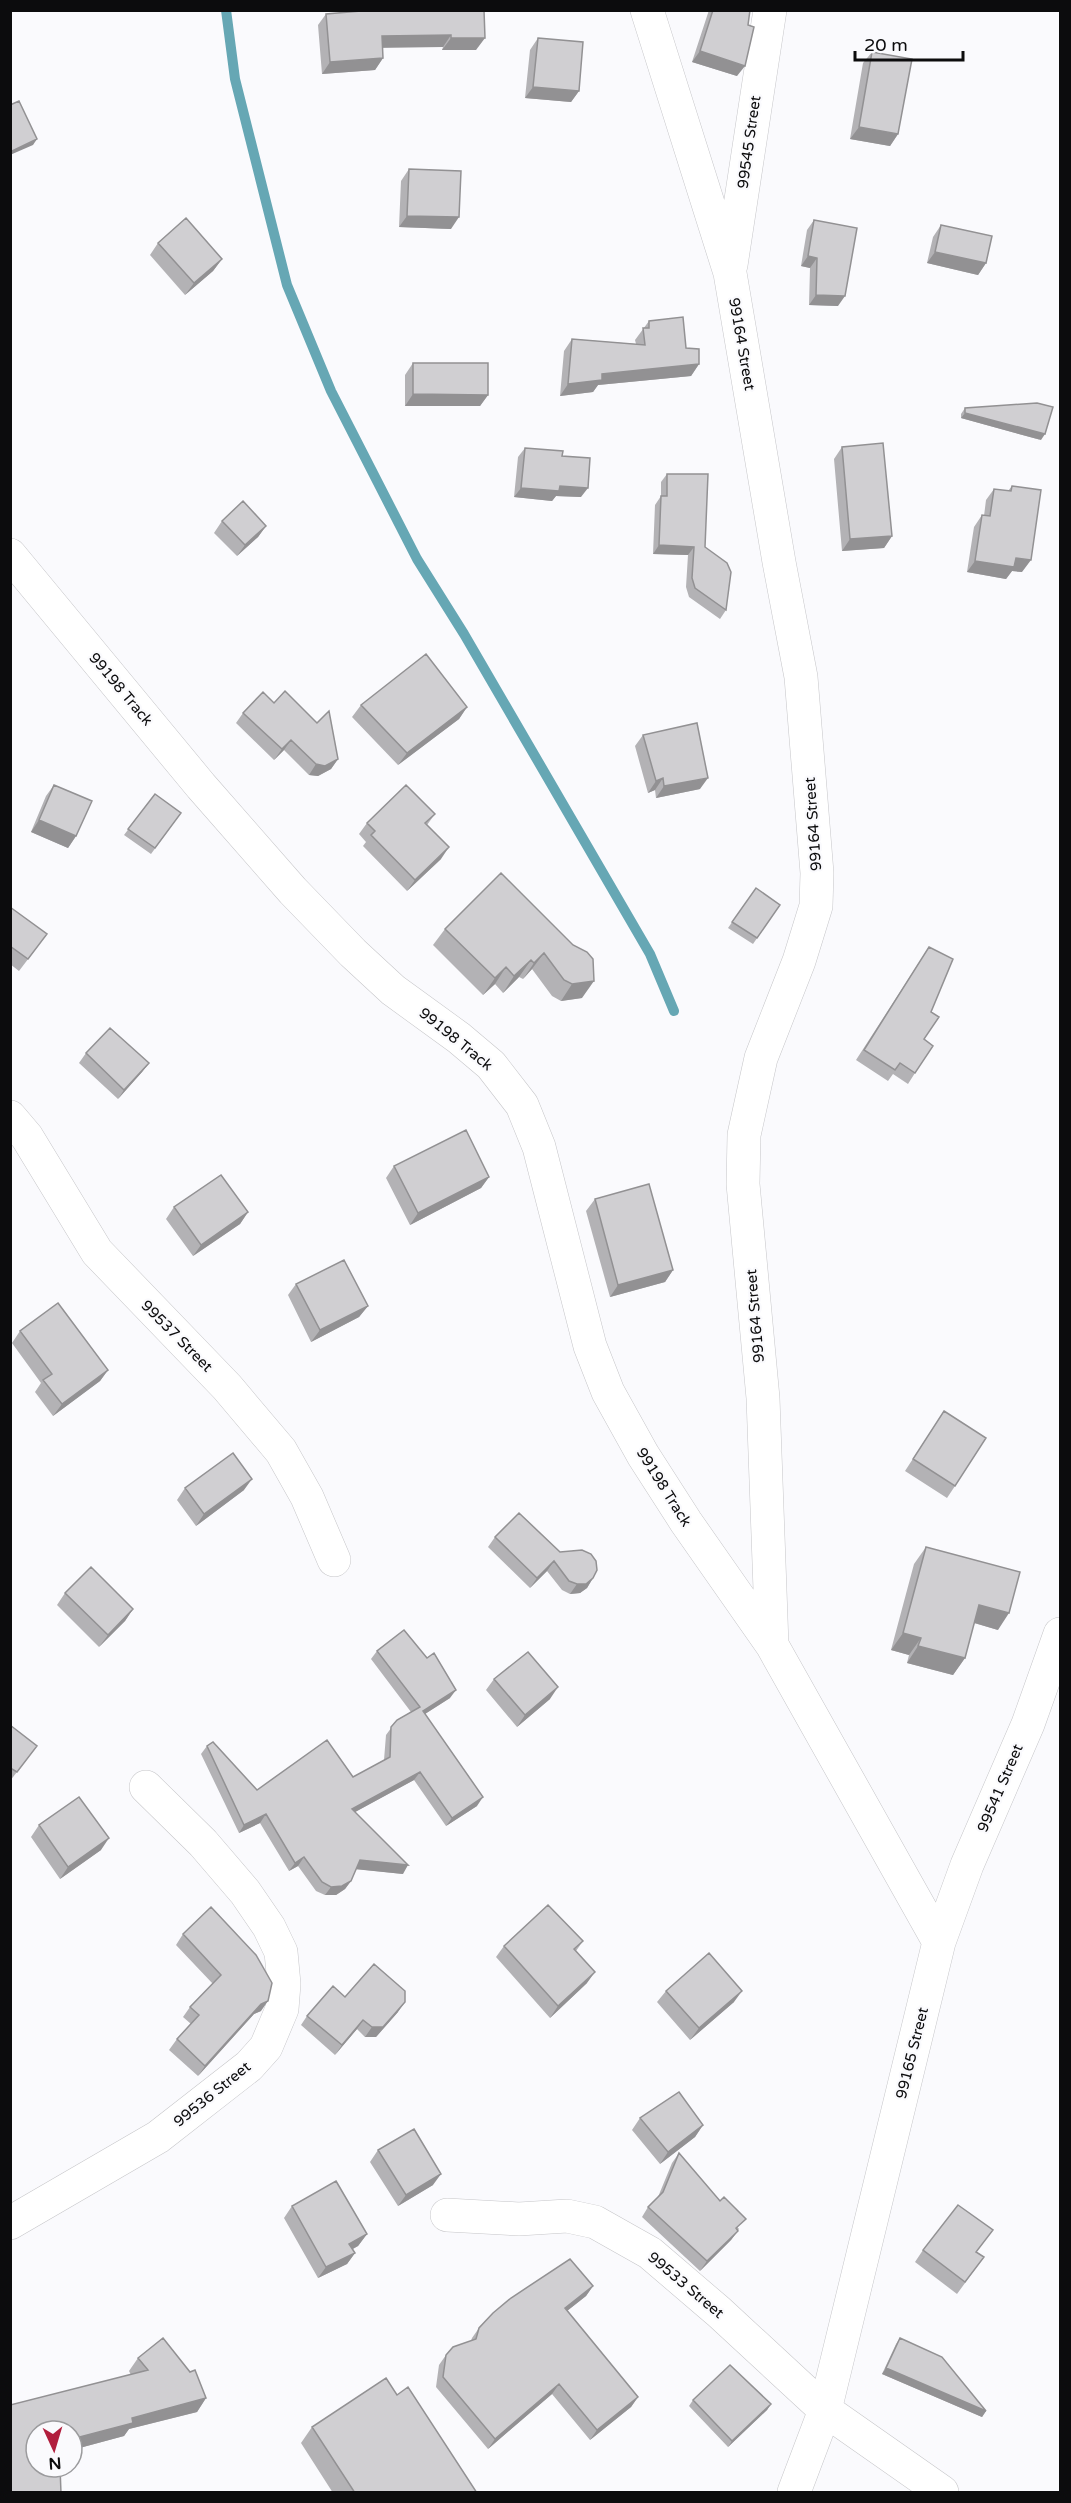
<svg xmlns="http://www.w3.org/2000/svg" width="1071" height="2503" font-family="'Varela Round',sans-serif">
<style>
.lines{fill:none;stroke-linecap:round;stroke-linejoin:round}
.stream{stroke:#66a7b4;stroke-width:10}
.street-casing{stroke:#c6c6c9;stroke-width:34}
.street{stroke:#fff;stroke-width:33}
.wall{fill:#b3b2b5}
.shaded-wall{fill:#929193}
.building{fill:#d0cfd2;stroke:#929193;stroke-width:1.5}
.labels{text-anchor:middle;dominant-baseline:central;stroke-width:4.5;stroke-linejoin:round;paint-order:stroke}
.street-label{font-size:15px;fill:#0c0c0d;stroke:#fafafd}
</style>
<rect width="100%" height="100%" fill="#fafafd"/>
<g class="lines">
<path class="stream" d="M226,10L235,79L287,285L331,391L417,559L464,634L650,954L674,1011"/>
<g class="street-casing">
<path id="street" d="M647,10L730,273L779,562L801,677L817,873L816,906L799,961L761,1058L744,1135L743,1184L763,1398L772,1645
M731,265L770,10
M10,555L201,786L293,891L353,953L393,990L459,1038L491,1065L522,1105L539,1147L590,1346L608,1392L643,1455L686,1522L772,1645L939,1942
M10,1117L27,1137L97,1252L227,1387L281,1451L307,1497L334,1560
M447,2215L519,2219L567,2216L595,2222L650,2253L719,2312L825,2410L942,2492
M10,2223L158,2137L249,2066L266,2047L282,2009L284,1984L281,1952L269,1927L245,1892L203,1843L146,1787
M794,2492L825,2410L939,1942L967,1865L1028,1724L1060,1634"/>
</g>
<use href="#street" class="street"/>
</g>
<path class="wall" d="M484,10L476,50H442L443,47H383V58L375,70L322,74L318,25L326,14Z
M709,10H750L737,76L692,62Z
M538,38L579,91L571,102L525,98L530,50Z
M872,52L898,134L890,146L850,139L863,63Z
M409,169L451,229L399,227L401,181Z
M814,220L838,306L809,305L810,268L801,266L807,230Z
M941,225L986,263L978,275L927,263L933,237Z
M158,243L222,259L213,271L185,295L150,255Z
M649,321L686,348L699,364L691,376L598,385L593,392L560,396L564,351L572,339L636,344L635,340Z
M413,363L488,395L480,406H405V375Z
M965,408L1041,440L961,418V414Z
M842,447L892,536L884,548L842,551L834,459Z
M525,448L562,456L581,497L556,496L552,501L514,497L518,457Z
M667,474L705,547L726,610L720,619L689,597L686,587L688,555L653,554L655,505L661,496V482Z
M1012,486L1022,572L1012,571L1006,579L967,572L974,527L982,515L984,516L986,500L994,489L1008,491Z
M222,521L266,526L258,537L237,556L214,533Z
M274,703L338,759L331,769L318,776L309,775L284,750L274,760L236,723L243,713Z
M361,705L467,707L459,719L398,765L352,717Z
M643,735L700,789L656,798L655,790L648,793L635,746Z
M54,785L76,836L68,848L31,832L46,796Z
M155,794L181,813L151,854L124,835Z
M435,814L427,825L441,859L407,891L363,846L366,842L359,834L367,823Z
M501,873L582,998L561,1001L552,996L532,969L523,979L519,977L503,993L495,984L483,995L433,945L445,929Z
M756,888L780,905L753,944L728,928Z
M10,907L38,946L19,971L10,964Z
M929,947L931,1012L915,1073L908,1084L893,1074L888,1081L856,1060Z
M86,1053L149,1063L142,1072L118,1099L79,1063Z
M394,1166L489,1177L481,1188L410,1225L386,1178Z
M595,1199L673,1270L665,1282L610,1297L586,1211Z
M174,1207L248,1212L240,1224L193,1256L166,1219Z
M296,1284L368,1306L359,1317L311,1342L288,1295Z
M20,1331L108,1370L100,1381L53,1416L35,1392L41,1383L12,1343Z
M944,1411L955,1486L947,1498L905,1471Z
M185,1488L244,1490L196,1526L177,1500Z
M495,1537L560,1552L593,1578L587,1588L580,1593L570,1594L562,1590L547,1571L530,1588L488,1547Z
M926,1547L998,1630L974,1623L965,1658L953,1675L907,1663L909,1655L891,1650L914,1564Z
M65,1593L133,1609L125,1621L99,1647L57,1605Z
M377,1651L450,1698L425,1714L477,1806L446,1826L414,1780L355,1812L403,1874L356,1869L351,1881L345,1889L336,1895H325L316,1891L298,1866L289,1871L260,1823L239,1833L201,1754L207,1746L257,1790L353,1777L384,1760L386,1735L397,1720L411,1712L371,1659Z
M494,1679L550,1699L517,1727L486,1690Z
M10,1725L37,1746L10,1781Z
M39,1825L101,1850L60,1879L31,1837Z
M183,1934L261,2011L254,2014L198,2076L169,2050L177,2039L191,2024L183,2017L190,2007L213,1984L176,1945Z
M583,1941L576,1951L587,1983L550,2018L496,1957L504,1946Z
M666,1991L734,2002L690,2040L657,2002Z
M345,1997L398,2012L376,2037H365L357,2029L335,2055L301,2025L307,2016Z
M640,2118L703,2125L695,2137L660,2164L632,2130Z
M378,2150L433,2185L398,2206L370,2162Z
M679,2153L739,2229L731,2240L700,2271L642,2217L648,2207L658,2197L672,2163Z
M292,2206L367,2234L358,2246L353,2249L355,2253L347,2264L318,2278L284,2218Z
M923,2250L977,2252L984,2257L957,2294L915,2262Z
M593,2286L586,2296L567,2311L638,2397L631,2407L590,2440L552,2394L488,2449L436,2387L439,2365L446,2355L471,2341L472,2338L479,2328Z
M163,2338L190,2372L195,2370L206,2398L197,2412L129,2429L124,2436L72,2450V2431H36V2467H60L61,2493H10V2405L131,2375L129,2371L138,2358Z
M900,2338L986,2411L982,2417L882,2374L896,2344Z
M397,2395L477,2493H333L301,2443L312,2427Z
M693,2400L771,2404L767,2410L728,2447L689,2406Z"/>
<path class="shaded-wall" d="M451,35L443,47L374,48L382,36Z
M451,38H485L476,50H442Z
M700,51L745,66L737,76L692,62Z
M383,58L375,70L322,74L330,62Z
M533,87L579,91L571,102L525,98Z
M859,127L898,134L890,146L850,139Z
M37,139L33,145L10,155V152Z
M407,216L459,217L451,229L399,227Z
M935,252L986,263L978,275L927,263Z
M808,256L817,258L810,268L801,266Z
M222,259L213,271L185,295L194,283Z
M816,295L845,296L838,306L809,305Z
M699,364L691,376L598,385L593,392L560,396L568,384L602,374Z
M413,394L488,395L480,406H405Z
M965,413L1045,434L1041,440L961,418Z
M560,486L588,488L581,497L556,496L552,501L514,497L521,488Z
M266,526L258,537L237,556L245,545Z
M892,536L884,548L842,551L850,539Z
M659,545L694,547L688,555L653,554Z
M1016,558L1031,560L1022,572L1012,571L1006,579L967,572L975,561Z
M467,707L459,719L398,765L407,753Z
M291,740L284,750L274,760L282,749Z
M338,759L331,769L318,776L309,775L316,764Z
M663,778L655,790L648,793L656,781Z
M708,778L700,789L656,798L664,786Z
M39,820L76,836L68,848L31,832Z
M449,847L441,859L407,891L415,880Z
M544,953L532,969L523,979L534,963Z
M531,960L519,977L503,993L514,976Z
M506,967L495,984L483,995L495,978Z
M594,981L582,998L561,1001L572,984Z
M149,1063L142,1072L118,1099L124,1090Z
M489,1177L481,1188L410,1225L418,1213Z
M248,1212L240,1224L193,1256L201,1245Z
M673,1270L665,1282L610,1297L618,1285Z
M368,1306L359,1317L311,1342L320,1330Z
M108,1370L100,1381L53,1416L62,1404Z
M252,1479L244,1490L196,1526L204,1514Z
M554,1561L547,1571L530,1588L537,1578Z
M593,1578L587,1588L580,1593L570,1594L577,1584Z
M979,1605L1009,1613L998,1630L968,1621Z
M133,1609L125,1621L99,1647L108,1635Z
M903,1633L921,1638L909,1655L891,1650Z
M918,1646L965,1658L953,1675L907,1663Z
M558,1687L550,1699L517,1727L525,1715Z
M456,1690L450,1698L417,1719L423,1711Z
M420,1772L414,1780L346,1817L352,1809Z
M483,1797L477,1806L446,1826L452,1818Z
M266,1814L260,1823L239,1833L244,1825Z
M109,1838L101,1850L60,1879L68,1867Z
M304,1857L298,1866L289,1871L295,1863Z
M360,1860L408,1865L403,1874L354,1869Z
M351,1881L345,1889L336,1895H325L331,1887Z
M595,1972L587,1983L550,2018L558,2006Z
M742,1991L734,2002L690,2040L699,2028Z
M268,2001L261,2011L254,2014L198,2076L205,2066L261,2004Z
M405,2002L398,2012L376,2037H365L372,2027Z
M363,2020L357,2029L335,2055L342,2045Z
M703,2125L695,2137L660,2164L668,2152Z
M441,2174L433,2185L398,2206L406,2195Z
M738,2231L731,2240L700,2271L707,2261Z
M367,2234L358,2246L341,2255L349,2244Z
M355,2253L347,2264L318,2278L326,2267Z
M593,2286L586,2296L558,2318L565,2308Z
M886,2368L986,2411L982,2417L882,2374Z
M559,2384L552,2394L488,2449L495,2439Z
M638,2397L631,2407L590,2440L597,2430Z
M206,2398L197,2412L129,2429L124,2436L72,2450V2439L132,2418Z
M771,2404L767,2410L728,2447L732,2441Z"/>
<path class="building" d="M373,10H484L485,38H451V35L382,36L383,58L330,62L326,14Z
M713,10H750L748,25L754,27L745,66L700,51Z
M538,38L583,42L579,91L533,87Z
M872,52L912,59L898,134L859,127Z
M19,101L37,139L10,152V105Z
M409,169L461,171L459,217L407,216Z
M186,218L222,259L194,283L158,243Z
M814,220L857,228L845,296L816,295L817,258L808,256Z
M941,225L992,236L986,263L935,252Z
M683,317L686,348L699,349V364L602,374V380L568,384L572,339L645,345L643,328H649V321Z
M413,363H488V395L413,394Z
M1037,403L1053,407L1045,434L965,413V408Z
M883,443L892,536L850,539L842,447Z
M525,448L563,451L562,456L590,458L588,488L560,486L559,491L521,488Z
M667,474H708L705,547L727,563L731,572L726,610L695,588L692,578L694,547L659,545L661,496H667Z
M1012,486L1041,490L1031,560L1016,558L1014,567L975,561L982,515L990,516L994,489L1011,491Z
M243,501L266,526L245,545L222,521Z
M426,654L467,707L407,753L361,705Z
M285,691L317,723L329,711L338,759L325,766L316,764L291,740L282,749L243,713L263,692L274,703Z
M697,723L708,778L664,786L663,778L656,781L643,735Z
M54,785L92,801L76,836L39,820Z
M406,785L435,814L425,823L449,847L415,880L371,835L375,831L367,823Z
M155,794L181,813L155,848L128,829Z
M501,873L573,945L587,952L593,959L594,981L572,984L564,980L544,953L534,963L531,960L514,976L506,967L495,978L445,929Z
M756,888L780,905L757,938L732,922Z
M10,907L47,934L28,959L10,946Z
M929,947L953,959L931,1012L939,1017L924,1039L933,1046L915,1073L900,1063L895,1070L864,1050Z
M110,1028L149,1063L124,1090L86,1053Z
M466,1130L489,1177L418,1213L394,1166Z
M221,1175L248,1212L201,1245L174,1207Z
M649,1184L673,1270L618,1285L595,1199Z
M344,1260L368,1306L320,1330L296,1284Z
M58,1303L108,1370L62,1404L43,1380L52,1374L20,1331Z
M944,1411L986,1438L955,1486L913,1459Z
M233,1453L252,1479L204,1514L185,1488Z
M519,1513L560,1552L582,1550L591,1554L596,1561L597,1570L593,1578L586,1584H577L569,1581L554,1561L537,1578L495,1537Z
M926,1547L1020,1572L1009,1613L979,1605L965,1658L918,1646L921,1638L903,1633Z
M91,1567L133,1609L108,1635L65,1593Z
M404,1630L427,1658L434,1653L456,1690L423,1711L483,1797L452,1818L420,1772L352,1809L408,1865L360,1860L351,1881L342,1886L331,1887L322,1882L304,1857L295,1863L266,1814L244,1825L207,1746L213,1742L257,1790L327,1740L353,1777L390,1757L391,1727L397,1720L420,1707L377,1651Z
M528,1652L558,1687L525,1715L494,1679Z
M10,1725L37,1746L17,1772L12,1769L10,1771Z
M79,1797L109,1838L68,1867L39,1825Z
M548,1905L583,1941L574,1949L595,1972L558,2006L504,1946Z
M211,1907L256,1955L272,1983L268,2001L261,2004L205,2066L177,2039L199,2015L190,2007L221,1975L183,1934Z
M709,1953L742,1991L699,2028L666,1991Z
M374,1964L405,1991V2002L383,2027H372L363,2020L342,2045L307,2016L333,1986L345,1997Z
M679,2092L703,2125L668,2152L640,2118Z
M414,2129L441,2174L406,2195L378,2150Z
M679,2153L720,2201L724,2197L746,2219L736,2228L738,2231L707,2261L648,2207L663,2192Z
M336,2181L367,2234L349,2244L355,2253L326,2267L292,2206Z
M958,2205L993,2230L976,2252L984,2257L965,2282L923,2250Z
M570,2259L593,2286L565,2308L638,2397L597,2430L559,2384L495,2439L443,2377L446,2355L453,2347L476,2339L479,2328L493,2313L511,2298Z
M163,2338L190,2372L195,2370L206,2398L132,2418L133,2423L72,2439V2431H36V2467H60L61,2493H10V2405L148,2370L138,2358Z
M900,2338L942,2357L986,2411L886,2368Z
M730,2365L771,2404L732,2441L693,2400Z
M386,2378L397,2395L408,2387L477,2493H355L312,2427Z"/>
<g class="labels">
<g class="street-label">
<text transform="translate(749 142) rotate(-82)">99545 Street</text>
<text transform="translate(742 344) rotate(80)">99164 Street</text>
<text transform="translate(121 689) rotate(50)">99198 Track</text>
<text transform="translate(813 824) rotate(-94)">99164 Street</text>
<text transform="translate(456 1039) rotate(39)">99198 Track</text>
<text transform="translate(755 1316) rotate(-95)">99164 Street</text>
<text transform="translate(177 1336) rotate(45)">99537 Street</text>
<text transform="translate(664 1487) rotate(58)">99198 Track</text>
<text transform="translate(1000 1788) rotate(-67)">99541 Street</text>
<text transform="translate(912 2053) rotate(-76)">99165 Street</text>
<text transform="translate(212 2094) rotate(-39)">99536 Street</text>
<text transform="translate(686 2285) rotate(40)">99533 Street</text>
</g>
</g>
<rect width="1071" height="2503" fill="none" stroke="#0c0c0d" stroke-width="24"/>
<g transform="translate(54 2449) rotate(176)"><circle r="28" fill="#fafafd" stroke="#9b9b9d" stroke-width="1.5"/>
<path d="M0-4.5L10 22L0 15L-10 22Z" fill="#b11e3d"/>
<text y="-9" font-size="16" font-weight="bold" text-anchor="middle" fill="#0c0c0d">N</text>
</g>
<path d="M855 51v9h108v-9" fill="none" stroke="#0c0c0d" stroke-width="3"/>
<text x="864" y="51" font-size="18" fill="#0c0c0d" stroke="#fafafd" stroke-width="4.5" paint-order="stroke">20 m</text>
</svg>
